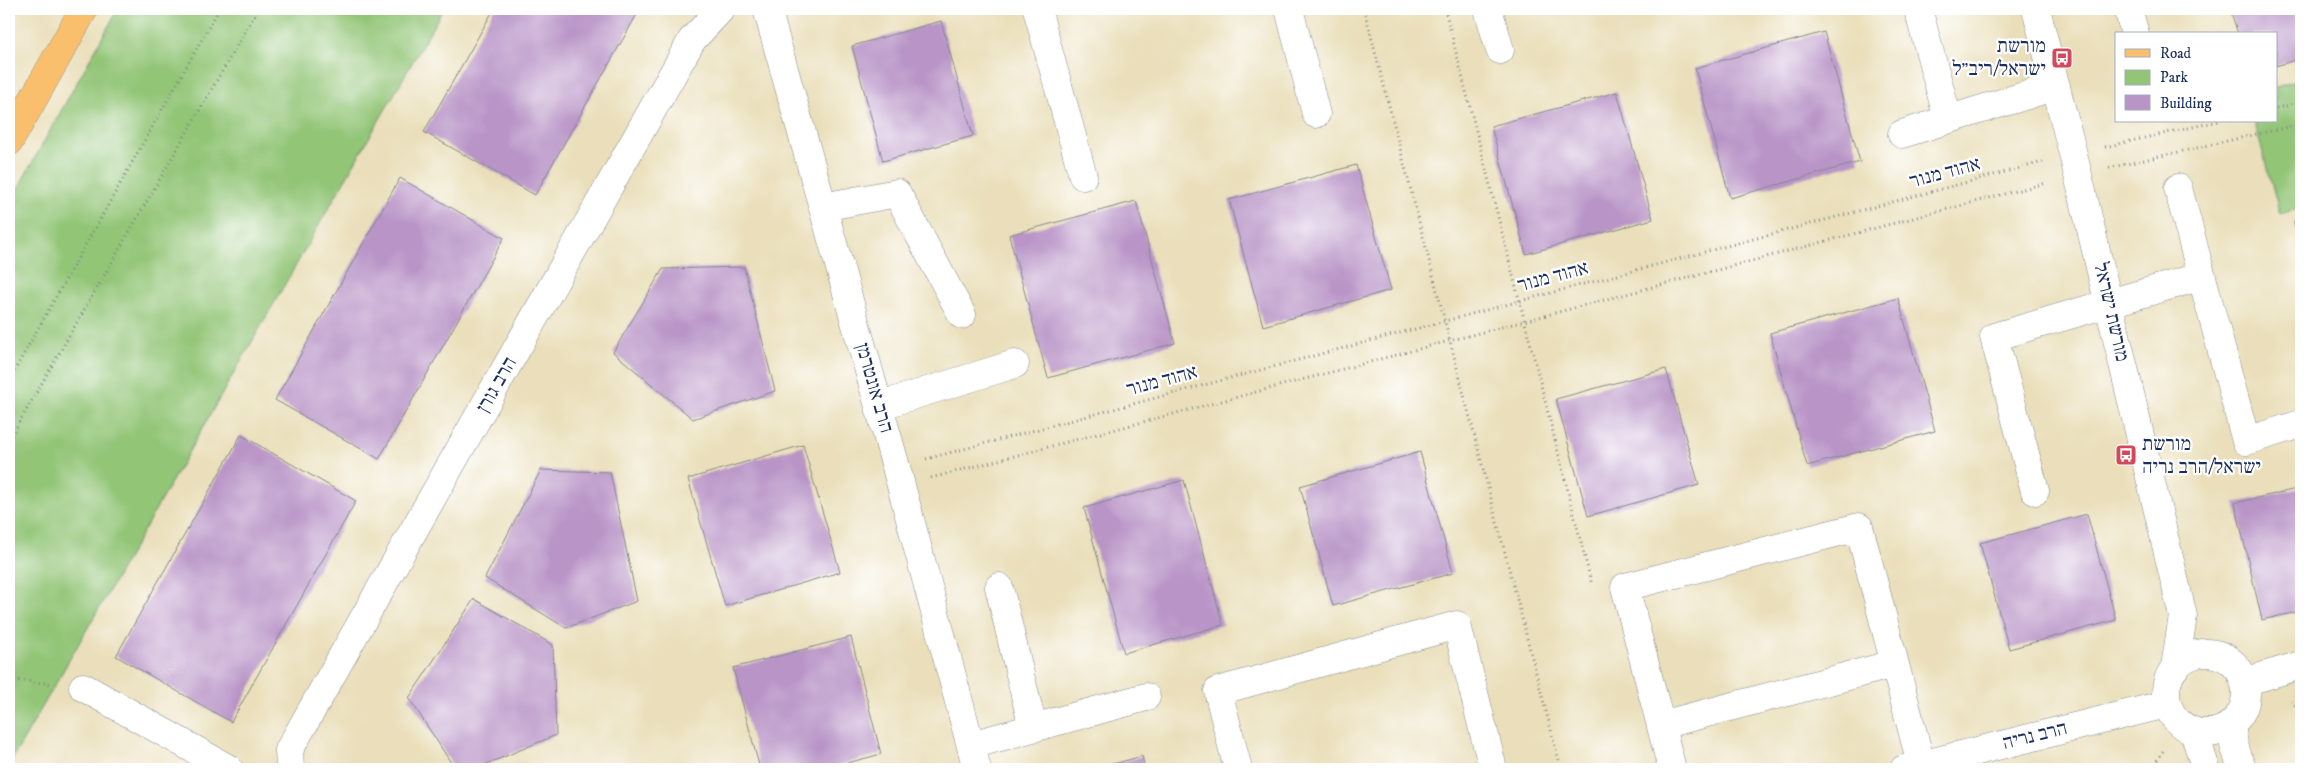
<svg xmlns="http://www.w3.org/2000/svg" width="2310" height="778" font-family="'IM FELL DW Pica','Frank Ruhl Libre',serif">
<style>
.green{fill:#92c576;stroke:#567a6a}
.building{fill:#b995c7}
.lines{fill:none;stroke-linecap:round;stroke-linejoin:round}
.minor-casing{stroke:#82878c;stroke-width:29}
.major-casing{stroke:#82878c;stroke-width:29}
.path{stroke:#82878c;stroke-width:3;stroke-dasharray:1 4;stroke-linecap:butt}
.minor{stroke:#fff;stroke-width:28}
.major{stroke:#f9bf6d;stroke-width:28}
.labels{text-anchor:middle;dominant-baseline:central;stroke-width:4.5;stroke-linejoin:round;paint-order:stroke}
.poi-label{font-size:20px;fill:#1b2f5e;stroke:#fff;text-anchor:end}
.street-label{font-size:20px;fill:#1b2f5e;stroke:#fff}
</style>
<rect width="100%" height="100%" fill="#fff"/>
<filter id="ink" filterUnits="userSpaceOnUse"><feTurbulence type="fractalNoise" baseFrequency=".02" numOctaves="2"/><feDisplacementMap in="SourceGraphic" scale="10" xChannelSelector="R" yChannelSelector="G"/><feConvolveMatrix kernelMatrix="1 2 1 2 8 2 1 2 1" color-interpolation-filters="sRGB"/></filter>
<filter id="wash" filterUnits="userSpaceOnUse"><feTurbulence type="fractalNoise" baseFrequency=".0096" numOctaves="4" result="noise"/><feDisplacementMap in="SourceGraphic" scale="20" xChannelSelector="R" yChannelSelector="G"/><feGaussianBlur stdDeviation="1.12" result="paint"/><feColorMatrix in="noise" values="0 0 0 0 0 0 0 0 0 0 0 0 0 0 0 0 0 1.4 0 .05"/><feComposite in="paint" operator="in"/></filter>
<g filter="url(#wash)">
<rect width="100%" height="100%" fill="#eadfba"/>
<path class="green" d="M118,9H443L9,765V204Z
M2301,79V208L2280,214L2254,121H2276V87Z"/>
<g id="blocks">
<path class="building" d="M494,9H640L535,195L424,132Z
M2230,9H2301V58L2276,66V34H2238Z
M941,21L973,136L883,161L852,46Z
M1824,32L1860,162L1730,198L1695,68Z
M1617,92L1653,219L1526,254L1491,126Z
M1356,165L1391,290L1263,326L1229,200Z
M400,178L504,238L379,459L275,400Z
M1136,201L1175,343L1048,378L1009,235Z
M2301,220V247L2294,222Z
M744,267L775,391L693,419L613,352L663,269Z
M1898,298L1935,431L1807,466L1770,333Z
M1666,369L1699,485L1588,516L1556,399Z
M241,435L356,501L231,722L116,656Z
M803,445L840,572L725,606L688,479Z
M1420,452L1453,573L1333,606L1300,486Z
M541,470L610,472L637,601L566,628L485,578Z
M1184,480L1223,625L1124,653L1084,508Z
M2301,488V611L2262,620L2235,503Z
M2087,514L2116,620L2009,649L1980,543Z
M474,599L553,645L556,735L475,769H455L409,698Z
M851,637L881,754L825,769H760L733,668Z
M1142,756L1145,769H1096Z"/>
</g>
</g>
<g filter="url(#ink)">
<use href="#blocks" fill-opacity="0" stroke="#82878c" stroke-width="1"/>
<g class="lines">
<g class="minor-casing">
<path id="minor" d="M767,9L896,467L977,769
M1037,9L1083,176
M1289,9L1316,114
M1488,9L1500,50
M1918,9L1948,119
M2036,9L2073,154L2183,616L2175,667
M2128,9L2135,34
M1902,134L2056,86
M2178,188L2246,441L2301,424
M823,207L897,193L962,315
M879,406L1015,364
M2035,491L1994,337L2202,276
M999,587L1033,728
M2166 693a40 40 0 1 1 80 0a40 40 0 1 1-80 0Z
M2244,682L2301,665
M83,687L229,769
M2231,724L2234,745L2242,769
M1661,725L1894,664
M2194,732L2206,769
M971,745L1146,697
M290,769L289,750L692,40L721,9
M1238,769L1218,691L1457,625L1493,769
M1672,769L1625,587L1859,527L1921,764
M1904,769L2167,704"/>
</g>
<g class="major-casing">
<path id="major" d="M9,142L84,9"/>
</g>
<path class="path" d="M1364,9L1561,769
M1445,9L1592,585
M2276,108L2301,103
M2105,147L2219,121
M2109,168L2301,124
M9,380L219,9
M9,440L258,9
M926,459L2043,162
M931,478L2046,183
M9,679L53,684
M2291,701L2301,711
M2152,769L2165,748"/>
<use href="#minor" class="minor"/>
<use href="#major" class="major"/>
</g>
</g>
<defs>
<g id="bus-square" transform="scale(1.125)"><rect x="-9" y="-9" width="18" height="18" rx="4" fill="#d1495b" stroke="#fff"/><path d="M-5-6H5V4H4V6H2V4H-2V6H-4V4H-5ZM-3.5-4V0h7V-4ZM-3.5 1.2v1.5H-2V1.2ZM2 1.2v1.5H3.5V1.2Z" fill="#fff"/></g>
</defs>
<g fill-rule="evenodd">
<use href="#bus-square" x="2062" y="58"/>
<use href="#bus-square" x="2126" y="455"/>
</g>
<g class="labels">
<g class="poi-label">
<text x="2046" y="46">מורשת<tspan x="2046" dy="23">ישראל/ריב״ל</tspan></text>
<text x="2142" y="444" text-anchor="start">מורשת<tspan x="2142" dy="23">ישראל/הרב נריה</tspan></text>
</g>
<g class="street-label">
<text transform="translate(1945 173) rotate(-15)">אהוד מנור</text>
<text transform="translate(1553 277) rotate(-15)">אהוד מנור</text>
<text transform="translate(2111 312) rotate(77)">מורשת ישראל</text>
<text transform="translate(1162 381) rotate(-15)">אהוד מנור</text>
<text transform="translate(497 385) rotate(-60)">הרב גורן</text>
<text transform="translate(874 388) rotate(74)">הרב אונטרמן</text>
<text transform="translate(2035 736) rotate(-14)">הרב נריה</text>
</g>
</g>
<rect width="2310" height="778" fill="none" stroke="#fff" stroke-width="30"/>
<rect x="2115" y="32" width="162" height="90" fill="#ffffff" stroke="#a4acbf"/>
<rect x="2125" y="49" width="25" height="8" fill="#f9bf6d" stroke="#a4acbf"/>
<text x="2160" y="58" font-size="15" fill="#1b2f5e">Road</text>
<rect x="2125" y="70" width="25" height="15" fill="#92c576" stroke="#a4acbf"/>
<text x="2160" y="82" font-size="15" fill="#1b2f5e">Park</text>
<rect x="2125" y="95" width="25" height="15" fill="#b995c7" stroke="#a4acbf"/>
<text x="2160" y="108" font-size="15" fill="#1b2f5e">Building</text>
</svg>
